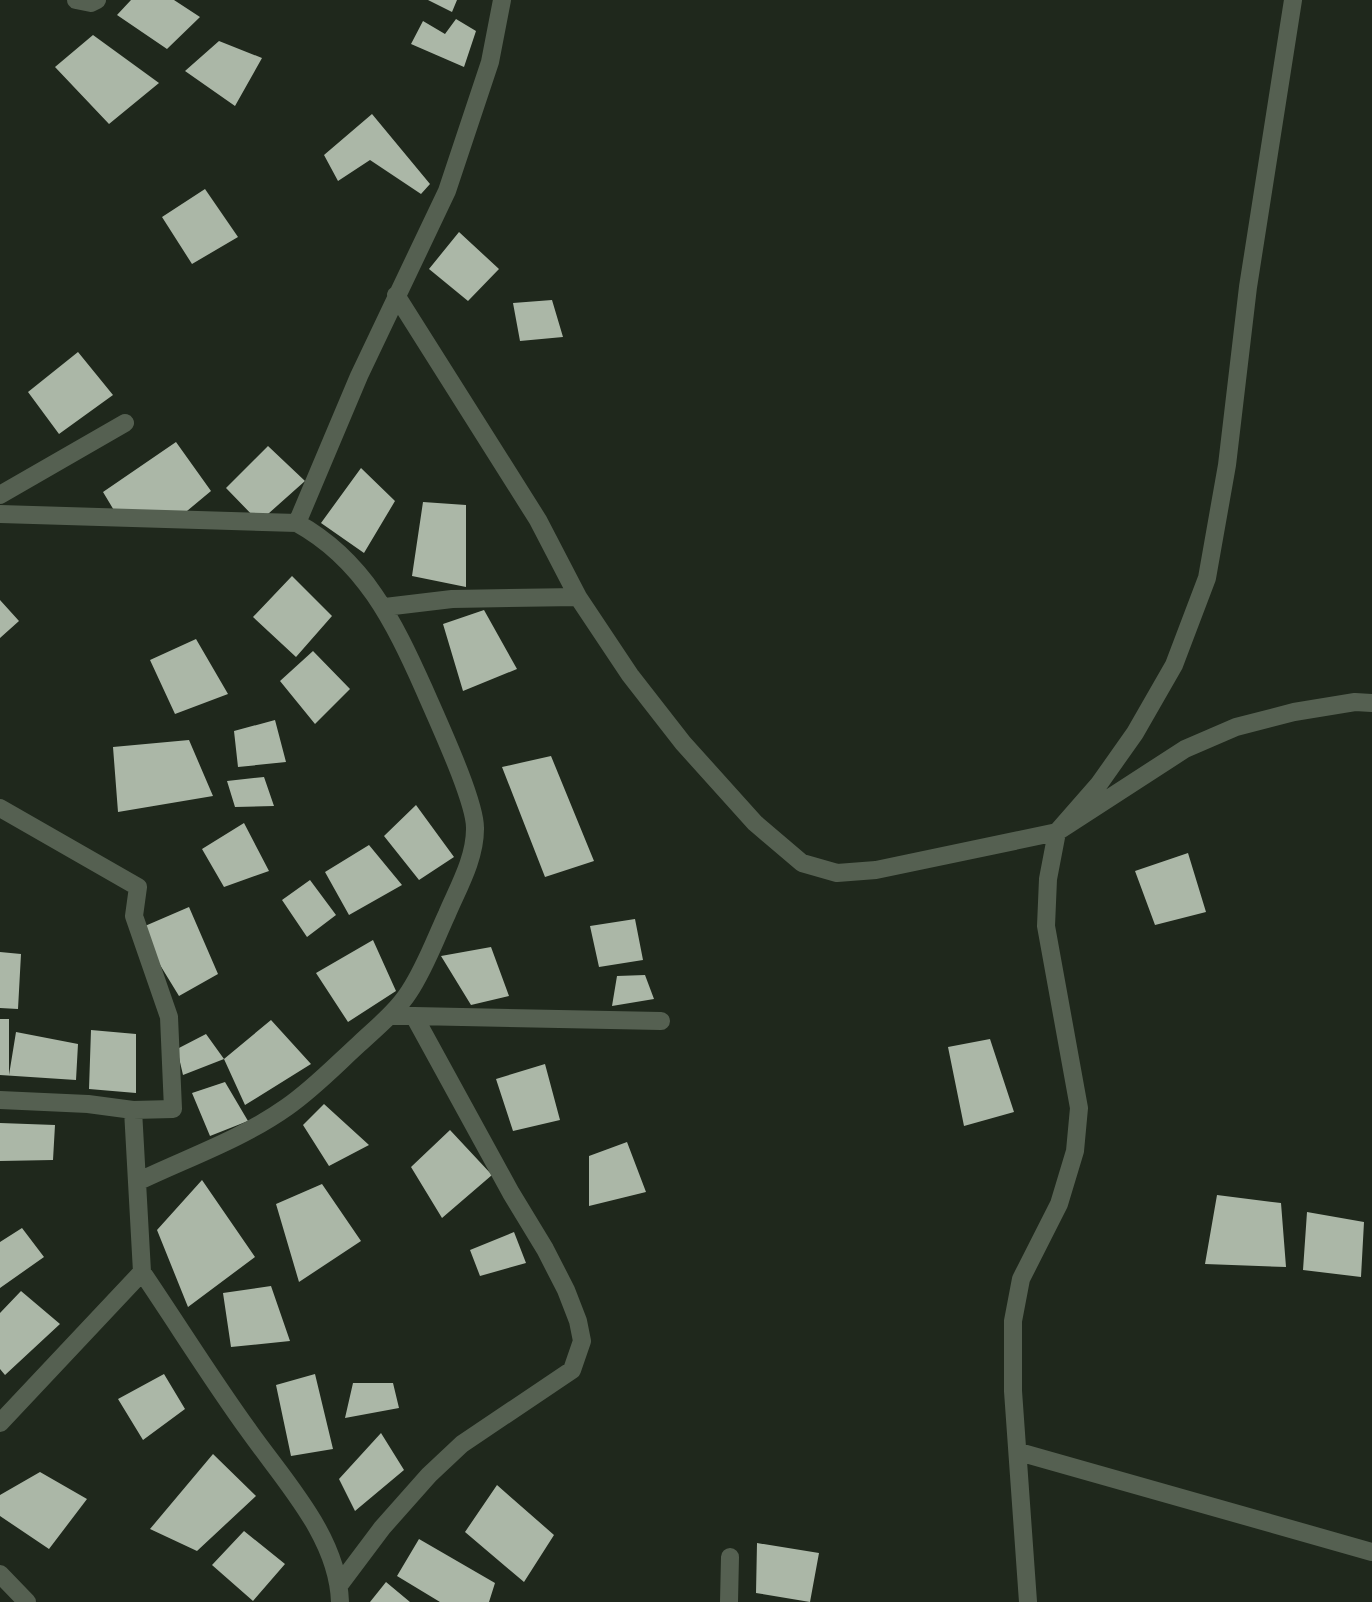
<svg xmlns="http://www.w3.org/2000/svg" width="1372" height="1602" font-family="'Space Grotesk',sans-serif">
<style>
.building{fill:#abb7a7}
.lines{fill:none;stroke-linecap:round;stroke-linejoin:round}
.minor{stroke:#556051;stroke-width:18}
</style>
<rect width="100%" height="100%" fill="#1f281c"/>
<path class="building" d="M131,0H174L200,17L167,49L117,15Z
M428,0H457L452,12Z
M456,19L476,31L464,67L411,44L423,21L445,34Z
M93,35L159,83L109,124L55,67Z
M219,41L262,58L235,106L185,71Z
M372,114L430,184L421,194L370,160L338,181L324,155Z
M205,189L238,237L192,264L162,217Z
M459,232L499,269L468,301L429,269Z
M552,300L563,337L520,341L513,303Z
M78,352L113,395L59,434L28,392Z
M176,442L211,491L187,511L118,517L103,492Z
M268,446L305,481L259,522L226,488Z
M361,468L395,501L364,553L321,523Z
M423,502L466,505V587L412,576Z
M292,576L332,616L296,657L253,617Z
M0,600L19,621L0,638Z
M484,610L517,669L463,691L443,624Z
M196,639L228,694L175,714L150,660Z
M313,651L350,689L315,724L280,681Z
M275,720L286,762L238,767L234,731Z
M189,740L213,796L118,812L113,747Z
M551,756L594,861L545,877L502,767Z
M264,777L274,806L235,807L227,781Z
M416,805L454,857L419,880L384,836Z
M244,823L269,871L224,887L202,849Z
M369,845L402,885L349,915L325,872Z
M1188,853L1206,912L1155,925L1135,871Z
M310,880L336,915L307,937L282,900Z
M189,907L218,974L179,996L138,929Z
M635,919L643,960L599,967L590,926Z
M373,940L396,991L348,1022L316,973Z
M491,947L509,996L471,1005L441,956Z
M0,952L21,954L18,1009L0,1008Z
M645,975L654,999L612,1006L617,976Z
M0,1019H9V1075L16,1032L78,1044L76,1080L0,1075Z
M271,1020L311,1064L245,1105L224,1059L183,1075L177,1049L206,1034L224,1059Z
M91,1030L136,1034V1093L89,1089Z
M990,1039L1014,1112L964,1126L948,1047Z
M545,1064L560,1120L513,1131L496,1079Z
M225,1082L248,1121L210,1136L192,1093Z
M324,1104L369,1145L329,1166L303,1125Z
M0,1123L55,1125L53,1160L0,1161Z
M450,1130L492,1175L442,1218L411,1167Z
M627,1142L646,1192L589,1206V1156Z
M202,1180L255,1257L188,1307L157,1230Z
M322,1184L361,1241L299,1282L276,1204Z
M1217,1195L1281,1203L1286,1267L1205,1264Z
M1307,1212L1364,1222L1361,1277L1303,1270Z
M22,1228L44,1257L0,1288V1242Z
M514,1232L526,1263L480,1276L470,1250Z
M271,1286L290,1341L231,1347L223,1293Z
M21,1291L60,1324L5,1375L0,1369V1313Z
M164,1374L185,1409L143,1440L118,1399Z
M315,1374L333,1449L291,1456L276,1385Z
M353,1383H393L399,1408L345,1418Z
M381,1433L404,1470L355,1511L339,1479Z
M213,1454L256,1496L197,1551L150,1529Z
M40,1472L87,1499L49,1549L0,1516V1495Z
M497,1485L554,1535L524,1582L465,1532Z
M244,1531L285,1564L253,1601L212,1565Z
M419,1539L495,1583L489,1602H440L397,1576Z
M757,1543L819,1553L810,1602L756,1593Z
M386,1582L410,1602H370Z"/>
<g class="lines">
<path class="minor" d="M76,0L91,3L97,0
M396,295L538,520L578,597
M0,495L125,423
M0,514L297,523C364,560 394,622 424,689C436,717 476,802 475,829C475,859 458,888 447,914C435,940 425,968 409,992C396,1012 376,1028 359,1044C336,1065 313,1089 287,1107C242,1139 187,1158 137,1182
M297,523L359,376L447,191L490,62L502,0
M385,607L452,599L578,597L630,675L683,743L755,823L802,863L837,873L876,870L1057,832L1185,749L1236,727L1294,712L1355,702L1372,703
M0,808L138,887L134,916L169,1017L173,1109L133,1110
M414,1016L661,1021
M0,1100L88,1104L133,1110L142,1272L0,1423
M142,1272C178,1325 212,1380 249,1431C285,1482 338,1537 340,1602
M1019,1452L1372,1552
M0,1574L27,1602
M340,1584L382,1528L429,1475L462,1444L572,1370L582,1341L578,1321L566,1290L545,1249L511,1193L414,1016H390
M729,1602L730,1557
M1028,1602L1013,1391V1321L1021,1279L1059,1204L1075,1151L1079,1108L1046,926L1048,879L1057,832L1099,784L1135,733L1174,665L1207,578L1227,465L1248,287L1293,0"/>
</g>
</svg>
